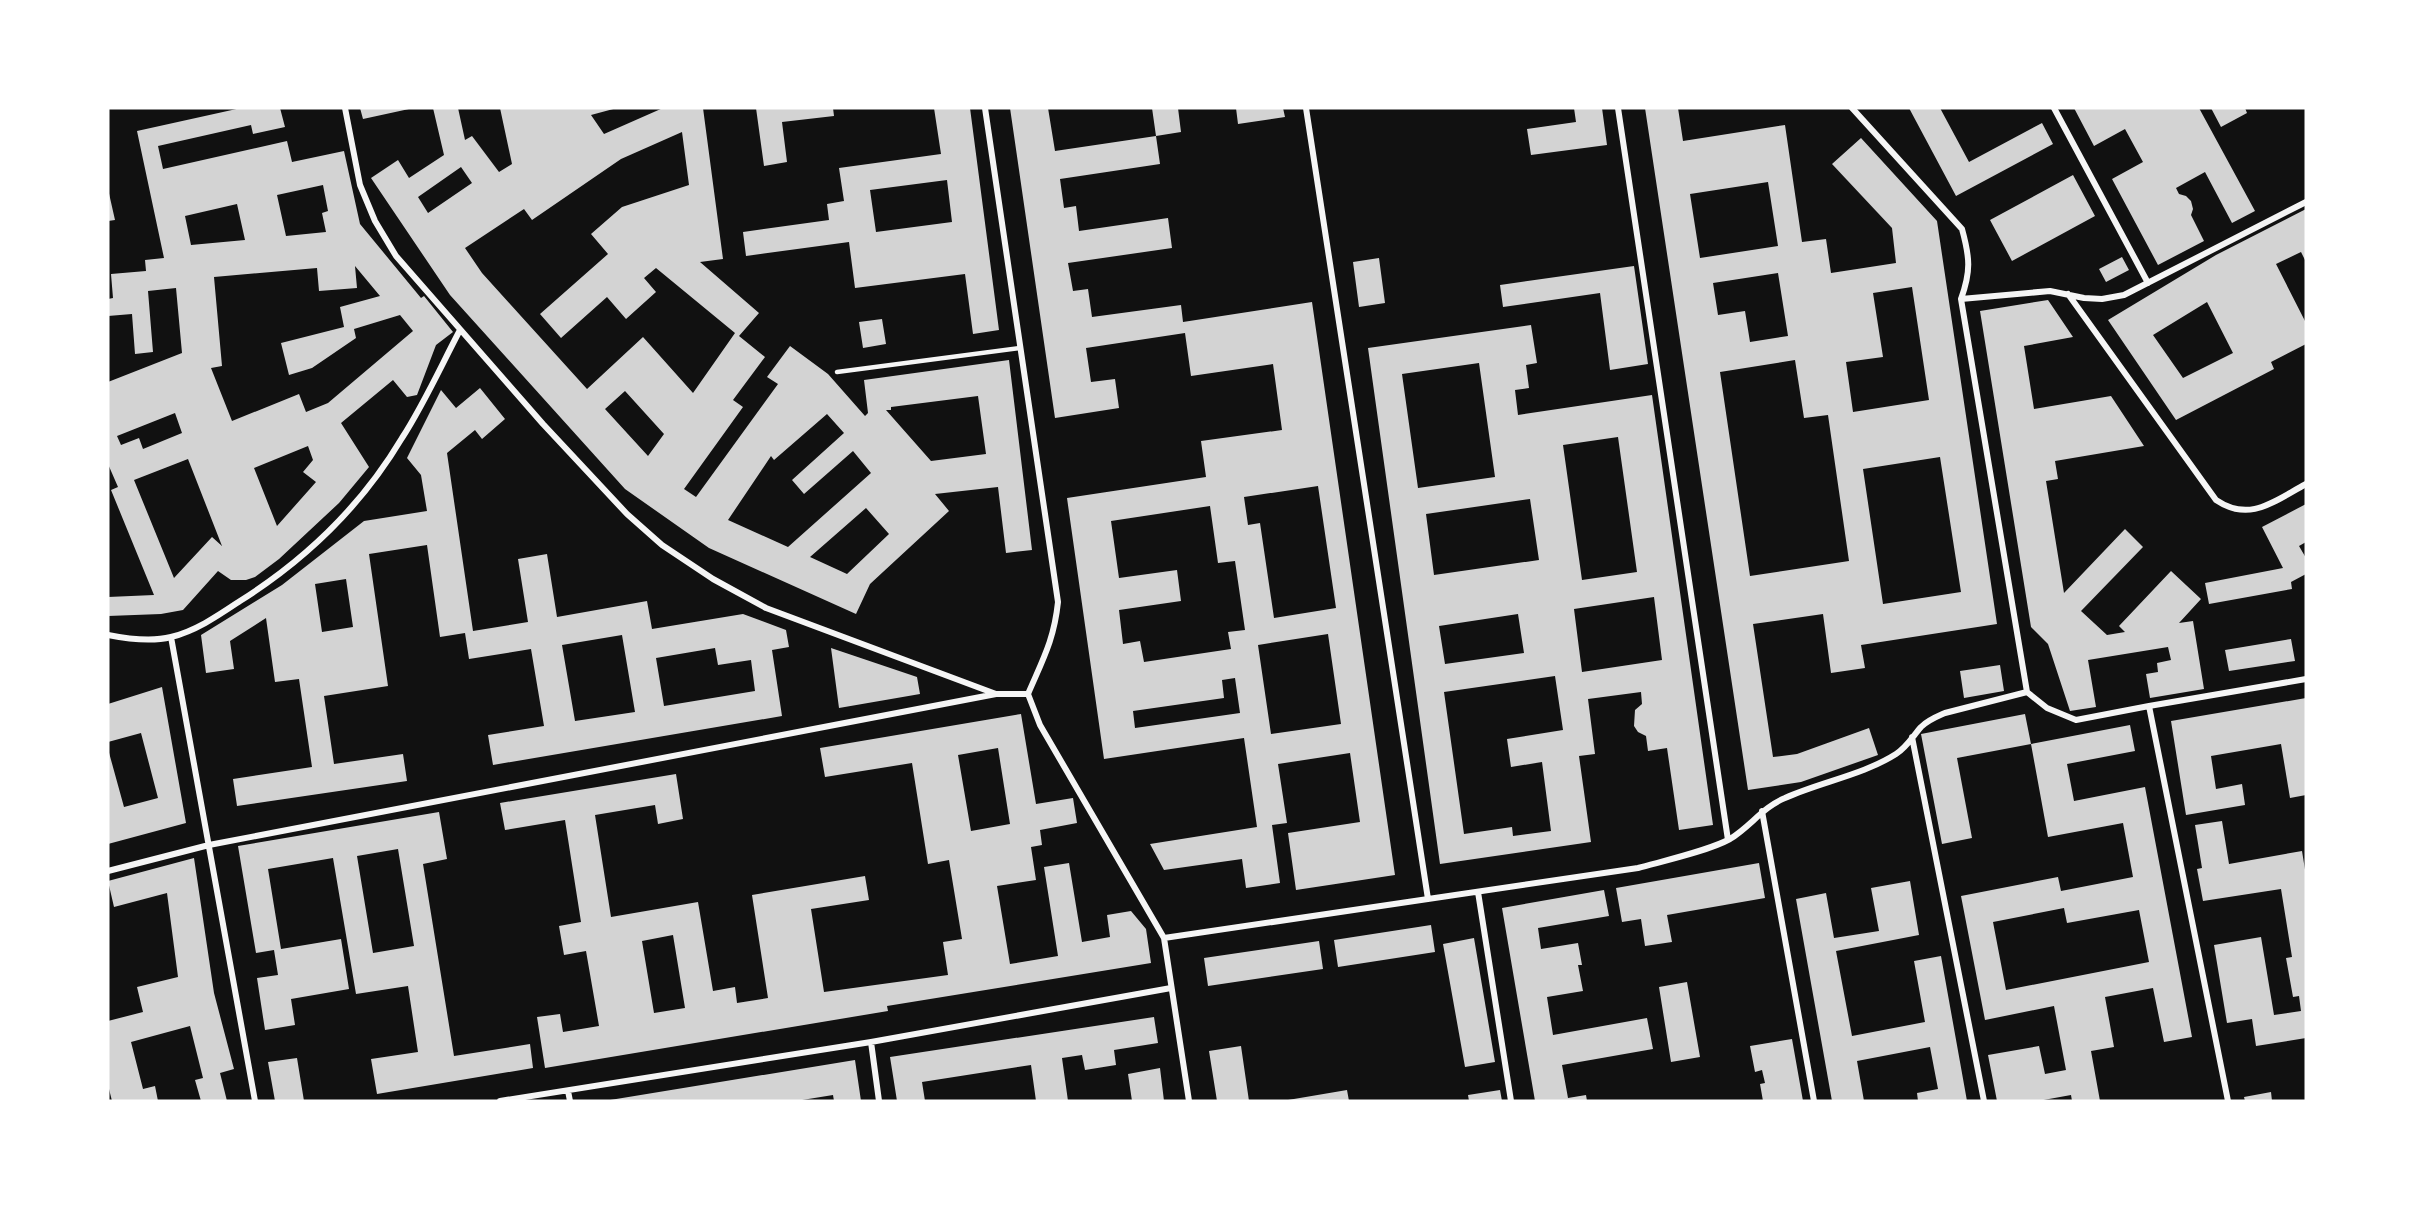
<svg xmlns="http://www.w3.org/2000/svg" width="2414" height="1209" font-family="'Noto Sans',sans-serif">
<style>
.building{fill:#d3d3d3;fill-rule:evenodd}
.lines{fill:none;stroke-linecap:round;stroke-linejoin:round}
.service{stroke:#f5f5f5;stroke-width:4.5}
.minor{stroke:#f5f5f5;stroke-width:6}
</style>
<rect width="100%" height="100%" fill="#111"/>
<path class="building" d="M241,108H280L285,127L253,134L251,125L158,146L163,169L287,141L292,162L344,151L360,224L421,298L424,296L453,332L436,345L417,395L407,397L393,380L341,423L369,467L339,503L279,559L255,577L246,580H231L218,571L183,610L161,614L108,616V597L154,595L111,490L118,487L108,464V382L182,353L176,288L148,291L153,352L135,354L132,314L108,316V299L113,298L111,274L146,271L145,260L164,258L137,131ZM323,185L328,211L322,213L326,232L286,236L277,195ZM237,204L245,240L191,245L185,216ZM355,266L380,296L340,307L344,327L281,343L289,375L312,368L356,338L354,329L400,315L413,331L328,403L306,412L299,394L232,421L211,368L222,366L214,277L317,268L319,291L357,288ZM175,413L182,433L143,449L139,438L121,445L117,436ZM308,446L313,460L303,472L316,482L277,526L254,468ZM188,459L222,546L212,537L174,578L134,480Z
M360,108H409V109L363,119Z
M433,108H458L465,140L472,136L499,172L512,164L500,108H617L591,115L604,134L663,108H703L723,259L700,262L759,313L739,336L765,357L733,400L743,407L684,489L696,497L778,384L767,377L790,346L828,374L865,416L868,413L864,380L1009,360L1032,550L1006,553L998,487L935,494L949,511L870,584L856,614L709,548L625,489L450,295L371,178L398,160L409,178L444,155ZM682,132L689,185L622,207L591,234L608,254L540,314L561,338L607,297L626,319L656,292L644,278L656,268L735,333L693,393L643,337L587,389L482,273L465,248L524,209L532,220L621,159ZM461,167L472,183L428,213L418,197ZM625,391L664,434L648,456L605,409ZM978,396L986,454L931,461L886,410H891V407ZM827,414L844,433L792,480L804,494L853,451L871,473L788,547L728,520L771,456L774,460ZM866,508L889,534L847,574L810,557Z
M756,108H833L834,116L782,122L787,162L764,166Z
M934,108H970L999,330L973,334L965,274L855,288L849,242L746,256L743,232L829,220L827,204L844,201L839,168L941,154ZM947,180L952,222L876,232L870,190Z
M1010,108H1048L1055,151L1156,136L1160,164L1060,179L1064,208L1076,206L1079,231L1168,218L1172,248L1068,263L1073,291L1088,289L1092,317L1181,305L1183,322L1312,302L1395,875L1296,890L1288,833L1360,822L1350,753L1278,764L1287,823L1272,825L1280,883L1246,888L1242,859L1164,870L1150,844L1257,827L1244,738L1104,759L1067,498L1206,477L1201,441L1282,430L1273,364L1191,376L1185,333L1086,348L1091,382L1115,379L1119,408L1055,418ZM1318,486L1336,608L1274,618L1260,523L1248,525L1244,497ZM1210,506L1218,563L1235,561L1245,630L1228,632L1231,649L1144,662L1140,641L1123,644L1119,610L1181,601L1177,570L1119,578L1111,521ZM1328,634L1341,724L1271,734L1258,645ZM1235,678L1240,713L1135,728L1133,711L1224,698L1222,680Z
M1152,108H1178L1181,132L1156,136Z
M1236,108H1283L1285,117L1238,124Z
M1574,108H1602L1607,145L1531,155L1527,129L1576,122Z
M1645,108H1678L1683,141L1785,125L1802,242L1826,239L1831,273L1896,263L1892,228L1832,164L1861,138L1937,221L1997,624L1861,645L1865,668L1831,673L1823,614L1753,624L1773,757L1797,754L1869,728L1878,755L1801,782L1748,790ZM1768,182L1778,246L1700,258L1690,194ZM1778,273L1788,336L1750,342L1745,311L1718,315L1713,283ZM1912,287L1929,400L1853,412L1846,362L1883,357L1873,293ZM1795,360L1804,418L1828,415L1849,561L1750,576L1720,372ZM1940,457L1961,592L1883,604L1863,469Z
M1909,108H1940L1969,162L2042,123L2053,144L1956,196Z
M2074,108H2199L2255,211L2232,223L2205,172L2176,188L2179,194L2186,196L2191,201L2193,209L2191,215L2204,241L2158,265L2112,179L2143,162L2125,129L2094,146Z
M2211,108H2245L2247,113L2221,127Z
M2073,175L2095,216L2012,261L1990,220Z
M108,189L115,220L108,221Z
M2306,209V262L2301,252L2276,264L2306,323V344L2271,362L2274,369L2176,420L2108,320L2216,255ZM2207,302L2233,353L2183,378L2153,335Z
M2122,257L2129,270L2106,282L2099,269Z
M1379,258L1385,303L1359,307L1353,262Z
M1634,266L1648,364L1610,370L1600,293L1503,307L1500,285Z
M2048,300L2073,337L2024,346L2034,409L2111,396L2144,446L2055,461L2058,479L2046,481L2064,593L2125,529L2143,547L2081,611L2107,635L2125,632L2119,626L2171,571L2201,599L2179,623L2193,621L2204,689L2150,698L2146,674L2158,672L2157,663L2171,660L2168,647L2088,660L2096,707L2070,711L2048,644L2031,627L1980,311Z
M882,319L886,344L863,348L859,322Z
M1531,325L1537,363L1526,365L1529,388L1515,390L1518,415L1652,395L1713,825L1679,830L1667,748L1648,751L1646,736L1638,732L1634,726L1635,710L1642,704L1641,692L1588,699L1595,754L1579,756L1591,842L1440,864L1368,348ZM1479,363L1495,477L1418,488L1402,374ZM1618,437L1637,572L1582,580L1563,445ZM1530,499L1539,560L1434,575L1426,514ZM1654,597L1662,660L1582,672L1574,609ZM1518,614L1524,653L1445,664L1439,626ZM1555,676L1563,730L1507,739L1511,767L1542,762L1551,831L1513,836L1512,827L1464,834L1444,692Z
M480,388L505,419L482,439L475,430L447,453L473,631L528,622L518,559L547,554L557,617L647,601L652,629L743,614L786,630L789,647L772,650L782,716L493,765L488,735L544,726L531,649L469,659L465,633L440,637L427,545L369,554L388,686L324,696L334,764L403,754L407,781L237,806L233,779L312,767L299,679L275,682L266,618L230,641L234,669L206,673L201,635L282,585L364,521L427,511L421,475L407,458L441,390L456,408ZM346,579L353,627L322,632L315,584ZM622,635L635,712L575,721L562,645ZM715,648L718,665L751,660L755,691L664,706L656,658Z
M2306,504V542L2299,546L2306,558V574L2291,582L2292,589L2209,604L2205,583L2283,568L2262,527Z
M2291,639L2295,661L2229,671L2225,650Z
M831,648L917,677L920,694L839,708Z
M2000,665L2004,691L1964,698L1960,671Z
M162,687L186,823L108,844V749L124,807L158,798L141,733L108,742V704Z
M2306,698V795L2290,798L2281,744L2211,756L2216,789L2242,784L2245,805L2186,815L2171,721Z
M1021,714L1036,804L1073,798L1077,823L1040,830L1042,845L1031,847L1036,880L997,886L1010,964L1058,956L1044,867L1069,863L1082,942L1110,937L1107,915L1131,911L1146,929L1151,963L887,1006L888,1011L545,1068L537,1017L560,1014L563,1032L599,1026L586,951L564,955L559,926L581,922L565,820L505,830L500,803L676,774L683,819L658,824L655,805L595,815L611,917L698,902L713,991L735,987L737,1003L768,998L752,895L865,876L869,900L811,909L824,992L948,975L943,942L962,939L949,860L928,864L912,763L825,777L820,748ZM998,748L1010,824L971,831L958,755ZM673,935L685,1008L654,1013L642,941Z
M2025,714L2031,744L1957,758L1972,838L1942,844L1921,734Z
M2130,725L2135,751L2067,764L2074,801L2145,787L2192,1037L2164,1042L2153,988L2105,997L2114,1047L2091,1051L2100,1101H2072L2071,1095L2038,1101H1997L1988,1055L2039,1046L2045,1074L2066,1070L2054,1006L1985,1020L1961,896L2058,877L2061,891L2133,877L2123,823L2048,837L2031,744ZM2064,908L2067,923L2139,910L2149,962L2006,990L1993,922Z
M439,812L447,859L423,864L454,1056L530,1044L533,1068L377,1094L371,1059L418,1052L408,986L356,994L333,858L268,869L281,949L341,939L349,989L291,999L295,1025L265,1030L257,978L278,975L274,950L256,953L238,846ZM398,849L414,946L373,953L357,856Z
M2222,821L2229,864L2302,851L2306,876V1038L2256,1046L2252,1019L2227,1023L2214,945L2261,937L2274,1015L2301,1011L2299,996L2293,997L2286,958L2292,957L2281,889L2203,901L2197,869L2202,868L2195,825Z
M194,858L214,993L234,1069L220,1073L227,1101H201L195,1080L203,1078L190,1026L131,1042L143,1089L155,1086L158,1101H112L108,1085V1021L143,1012L137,987L178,977L167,893L114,907L108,881Z
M1759,863L1765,898L1667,915L1672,942L1645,946L1641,919L1622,922L1616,888Z
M1910,881L1919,935L1836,951L1852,1036L1925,1022L1914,961L1941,956L1967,1101H1918L1917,1093L1938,1089L1930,1047L1857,1061L1864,1101H1832L1796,899L1826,893L1834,938L1879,931L1871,888Z
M1604,890L1609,916L1538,928L1541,949L1578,943L1582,965H1578L1583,991L1547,997L1553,1035L1647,1018L1653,1049L1562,1065L1568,1098L1586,1095L1587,1101H1535L1502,908Z
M1431,925L1435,952L1338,967L1334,940Z
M1474,938L1495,1062L1465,1067L1443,944Z
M1319,941L1323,969L1208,986L1204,958Z
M1687,982L1700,1057L1671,1062L1659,987Z
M1154,1017L1158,1043L1114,1050L1116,1065L1085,1070L1082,1055L1062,1058L1068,1101H1036L1031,1065L922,1082L925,1101H897L890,1057Z
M1792,1039L1803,1101H1763L1760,1084L1765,1083L1762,1070L1755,1072L1750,1046Z
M1241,1046L1249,1101H1217L1209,1051Z
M297,1058L304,1101H275L268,1062Z
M855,1060L861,1101H834L833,1095L796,1101H604Z
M1160,1068L1164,1101H1132L1128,1074Z
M1347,1090L1349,1101H1288V1100Z
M1500,1090L1502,1101H1469L1468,1095Z
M2271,1092L2272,1101H2245L2244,1097Z"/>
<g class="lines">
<path class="service" d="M837,372L1020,348"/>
<path class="minor" d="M345,108L360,185L375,221L396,256L543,424L627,514L662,545L713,579L766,608L996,694
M985,108L1058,602C1054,640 1043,659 1028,694L1040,725L1164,938L1189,1101
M1306,108L1428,899
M1618,108L1728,840
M1852,108L1962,229C1970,258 1971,271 1961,299L2027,692
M2054,108L2148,283
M2068,294L2216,500C2250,523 2274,501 2306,484
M1961,299L2050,291L2084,298L2102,299L2124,295L2306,202
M108,635C128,639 152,642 171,637C196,631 219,615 240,601C305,560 362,505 402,438C424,404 441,366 460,330
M171,637L255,1101
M2027,692L2047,708L2076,720L2149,706L2228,1101
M2149,706L2306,679
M1912,737L1984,1101
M1762,811L1814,1101
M108,871L209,845L996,694H1028
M1478,892L1511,1101
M1164,938L1638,868C1663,861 1708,851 1730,839C1750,827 1763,807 1785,798C1820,782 1863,775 1896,754C1907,747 1913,736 1921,727C1928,720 1936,717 1945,713L2027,692
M871,1042L879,1101
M568,1091L570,1101
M500,1101L871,1042L1171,988"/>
</g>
<rect width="2414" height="1209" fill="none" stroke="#ffffff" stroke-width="219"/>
</svg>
